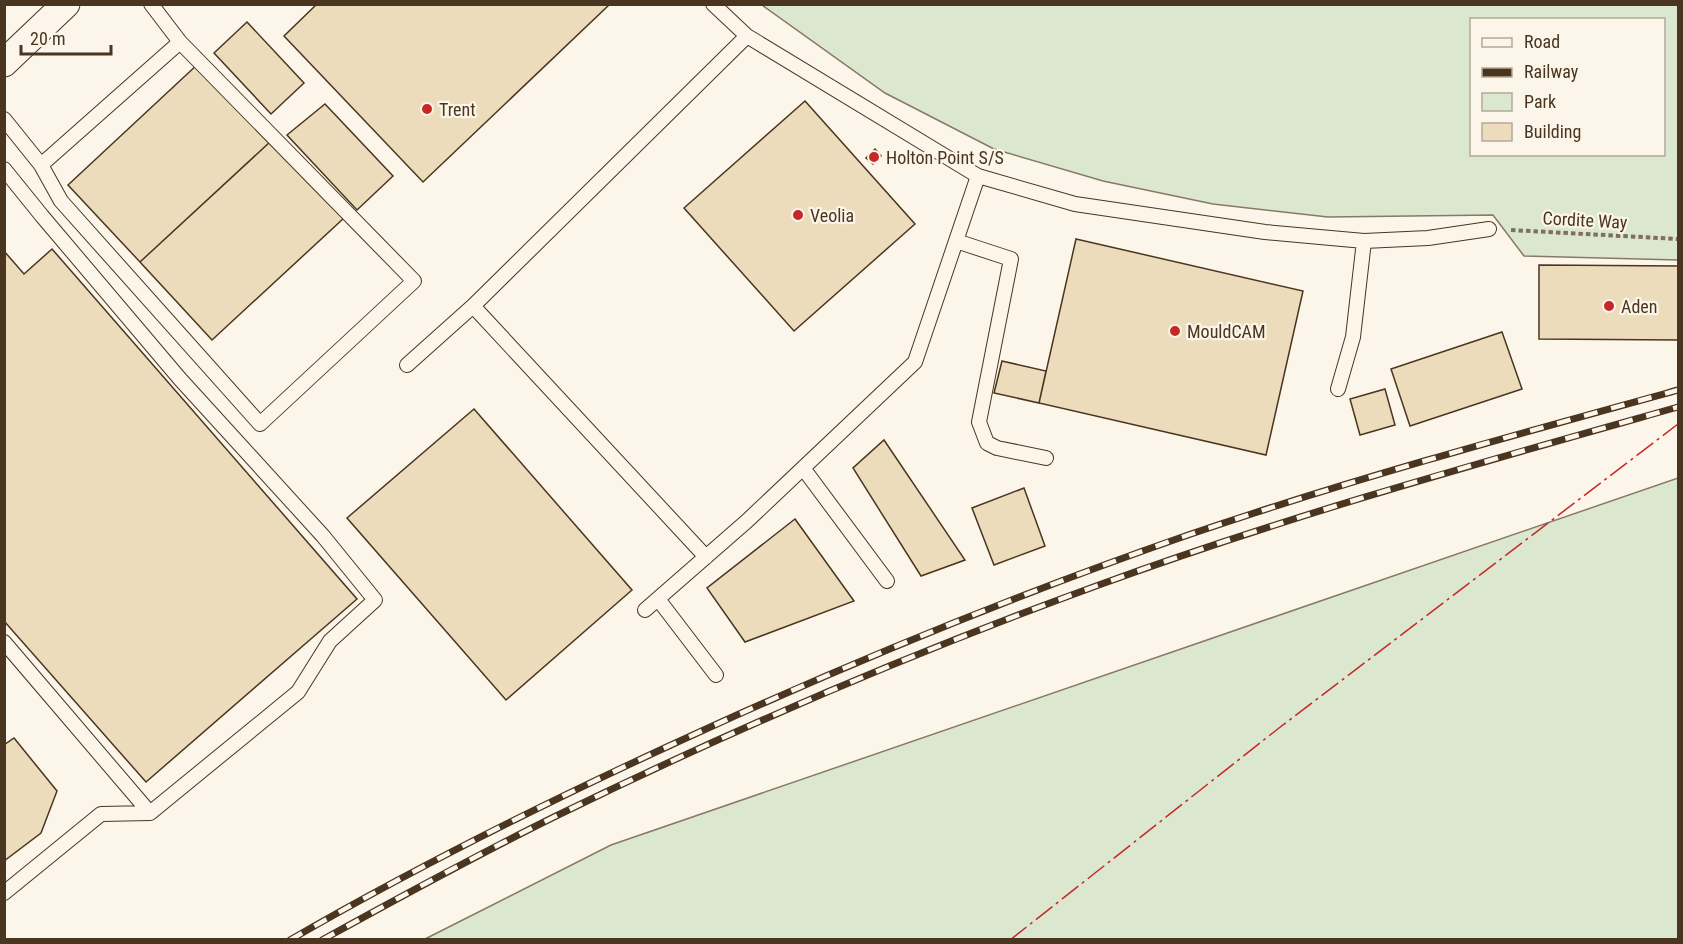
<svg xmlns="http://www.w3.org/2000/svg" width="1683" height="944" font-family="'Roboto Condensed',sans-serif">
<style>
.green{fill:#dce7d0;stroke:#887966;stroke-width:1.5;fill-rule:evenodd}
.building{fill:#ecdcbc;stroke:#4a3520;stroke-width:1.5}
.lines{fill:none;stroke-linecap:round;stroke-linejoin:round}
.service-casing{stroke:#4a3520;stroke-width:16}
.minor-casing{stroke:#4a3520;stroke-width:29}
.path{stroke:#7f6f5c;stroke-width:4;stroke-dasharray:4.5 3;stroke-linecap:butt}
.service{stroke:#fbf6e9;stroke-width:14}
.minor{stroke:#fbf6e9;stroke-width:27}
.rail-casing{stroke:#4a3520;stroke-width:7}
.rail{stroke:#fbf6e9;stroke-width:4.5;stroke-dasharray:14;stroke-linecap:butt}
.power{stroke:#c62828;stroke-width:1.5;stroke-dasharray:21 4.5 3 4.5;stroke-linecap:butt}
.poi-dot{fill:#c62828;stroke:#fbf6e9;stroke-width:2}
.labels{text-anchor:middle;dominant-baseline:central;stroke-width:4.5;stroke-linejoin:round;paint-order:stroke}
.poi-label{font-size:18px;fill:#4a3520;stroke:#fbf6e9;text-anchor:start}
.street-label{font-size:18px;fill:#4a3520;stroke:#fbf6e9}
</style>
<rect width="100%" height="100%" fill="#fbf6e9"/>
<path class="green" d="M762,5H1678V260L1524,256L1493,215L1328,217L1213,204L1103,181L994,149L885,93ZM1472,20H1664V154H1472Z
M1678,478V939H425L611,845Z"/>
<path class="building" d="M317,4H610L423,182L284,36Z
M247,22L304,83L271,114L214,53Z
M199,63L271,141L140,262L68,185Z
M805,101L915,224L794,331L684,208Z
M325,104L393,176L357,210L287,135Z
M271,141L344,218L212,340L140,262Z
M875,149L881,156L873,164L866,158Z
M1076,239L1303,291L1266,455L1039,403Z
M52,249L357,599L146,782L4,621V251L24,274Z
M1539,265L1678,266V340L1539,339Z
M1502,332L1522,389L1410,426L1391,369Z
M1002,361L1046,371L1039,403L994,393Z
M1385,389L1395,425L1360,435L1350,399Z
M474,409L632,590L506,700L347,518Z
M884,440L965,560L921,576L853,468Z
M1024,488L1045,546L994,565L972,508Z
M795,519L854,601L745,642L707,588Z
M14,738L57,791L41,833L4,861V745Z"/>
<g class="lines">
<g class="service-casing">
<path id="service" d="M713,4L747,36L978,176L1075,204L1265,232L1364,241L1428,238L1489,229
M4,119L41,165L180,42L151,4
M41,165L61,201L260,424L414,281L180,42
M4,169L42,216L180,379L323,536L375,600L330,641L298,692L150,813L101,814L4,893
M956,241L1011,259L979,422L987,443L997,448L1046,458
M473,306L706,557
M407,365L473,306L747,36
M1338,389L1353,337L1364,241
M803,468L887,581
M658,599L716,675
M645,610L747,521L915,362L978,176
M4,642L150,813"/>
</g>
<g class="minor-casing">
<path id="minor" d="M4,63L66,4"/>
</g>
<path class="path" d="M1511,230L1678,239"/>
<use href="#service" class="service"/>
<use href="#minor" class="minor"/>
<g class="rail-casing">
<path id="rail" d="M290,940C425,862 565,793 706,729C864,657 1024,592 1188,535C1349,480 1514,435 1678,390
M322,940C400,897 477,855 556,816C732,730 912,653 1096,586C1287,516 1483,462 1678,407"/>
</g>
<use href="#rail" class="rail"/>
<path class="power" d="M1010,940L1279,728L1678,424"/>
</g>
<g class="poi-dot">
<circle cx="427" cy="109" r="6"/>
<circle cx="874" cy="157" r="6"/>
<circle cx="798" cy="215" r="6"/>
<circle cx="1609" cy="306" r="6"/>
<circle cx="1175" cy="331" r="6"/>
</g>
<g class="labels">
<g class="poi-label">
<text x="439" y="109">Trent</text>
<text x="886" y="157">Holton Point S/S</text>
<text x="810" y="215">Veolia</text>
<text x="1621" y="306">Aden</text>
<text x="1187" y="331">MouldCAM</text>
</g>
<g class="street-label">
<text transform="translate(1585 220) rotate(3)">Cordite Way</text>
</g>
</g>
<rect width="1683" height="944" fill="none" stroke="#4a3520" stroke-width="12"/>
<rect x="1470" y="18" width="195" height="138" fill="#fbf6e9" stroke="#b4a999" stroke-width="1.5"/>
<rect x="1482" y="38" width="30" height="9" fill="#fbf6e9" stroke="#b4a999" stroke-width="1.5"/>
<text x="1524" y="48" font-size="18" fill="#4a3520">Road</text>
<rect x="1482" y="68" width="30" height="9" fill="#4a3520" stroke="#b4a999" stroke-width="1.5"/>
<text x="1524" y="78" font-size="18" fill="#4a3520">Railway</text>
<rect x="1482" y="93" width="30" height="18" fill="#dce7d0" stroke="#b4a999" stroke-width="1.5"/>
<text x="1524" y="108" font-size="18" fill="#4a3520">Park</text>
<rect x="1482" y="123" width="30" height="18" fill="#ecdcbc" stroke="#b4a999" stroke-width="1.5"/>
<text x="1524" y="138" font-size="18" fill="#4a3520">Building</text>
<path d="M21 45v9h90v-9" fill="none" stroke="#4a3520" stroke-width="3"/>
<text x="30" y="45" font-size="18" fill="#4a3520" stroke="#fbf6e9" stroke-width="4.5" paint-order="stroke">20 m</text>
</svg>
